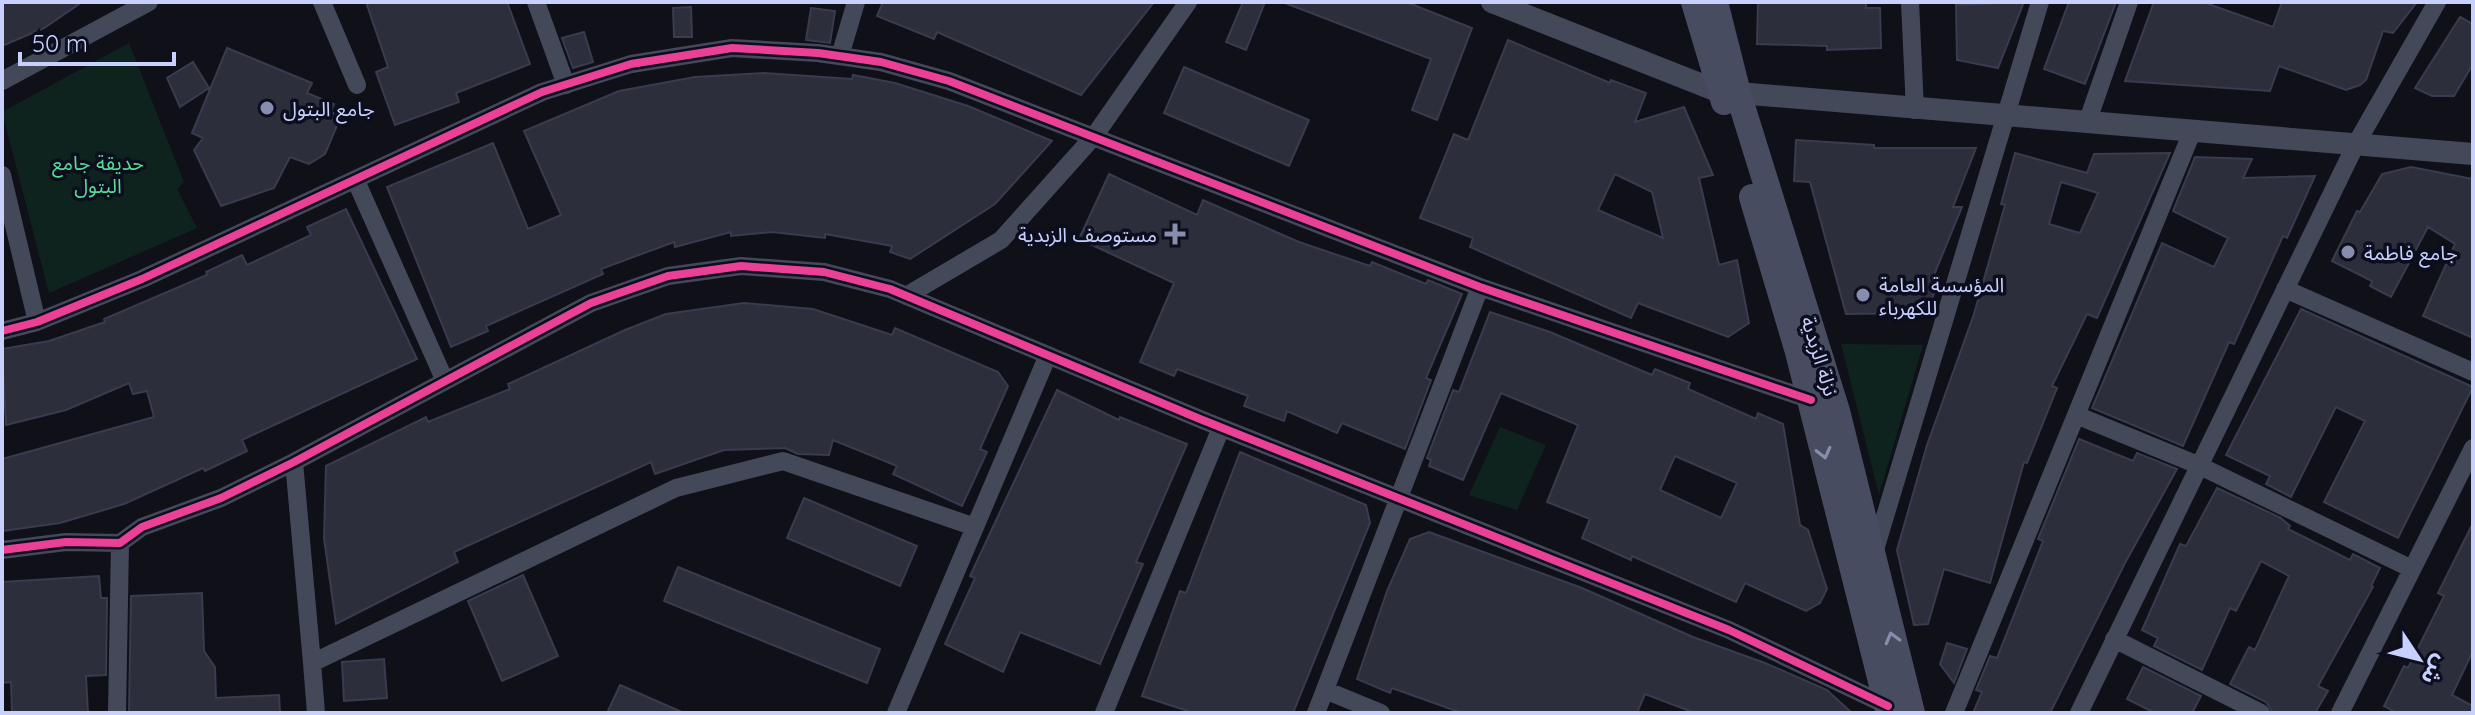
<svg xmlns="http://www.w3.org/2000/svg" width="2475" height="715" font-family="Quicksand,'Noto Sans Arabic',sans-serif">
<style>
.green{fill:#0f231e}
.building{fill:#2c2e3c;stroke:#393b4e;stroke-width:2;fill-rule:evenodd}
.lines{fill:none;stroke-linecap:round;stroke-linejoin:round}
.minor{stroke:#44495a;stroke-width:18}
.tertiary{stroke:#44495a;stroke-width:22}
.secondary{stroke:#474c60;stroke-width:26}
.cycleway-casing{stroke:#0c0d1d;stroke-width:13}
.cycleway{stroke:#ea4096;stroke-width:8}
.oneway{stroke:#888eaf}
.poi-dot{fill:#888dae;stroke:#0c0d1d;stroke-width:3}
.labels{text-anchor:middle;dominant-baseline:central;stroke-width:7;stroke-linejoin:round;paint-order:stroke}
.poi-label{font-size:20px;fill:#c8d1fe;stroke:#0c0d1d;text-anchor:start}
.park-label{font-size:20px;fill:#56dc96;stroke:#0c0d1d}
.street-label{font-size:20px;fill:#c8d1fe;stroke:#0c0d1d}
</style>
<rect width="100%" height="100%" fill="#101019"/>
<path class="green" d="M129,43L184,182L177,189L197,228L49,293L2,112Z
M1841,344L1923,345L1879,495Z
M1500,427L1546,445L1517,510L1469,495Z"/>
<path class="building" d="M2,2H82L44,28L2,46Z
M366,2H507L530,64L456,93L459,102L395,125L376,72L388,67Z
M883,2H1154L1081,95L937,32L934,39L877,16Z
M1243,2H1265L1246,50L1226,42Z
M1406,2L1472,28L1437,120L1412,110L1431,59L1285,3Z
M1758,2H1866V8H1880L1881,48L1827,50V46L1757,44Z
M2024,2L1998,68L1957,60L1956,5Z
M2069,2H2116L2085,84L2044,69Z
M2154,2H2203L2273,27L2282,2H2417L2393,33L2383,31L2366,80L2360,85L2346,90L2279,66L2270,91L2125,81Z
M691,7L692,37H674L673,8Z
M811,8L835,11L830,43L806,40Z
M2460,17L2473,24V64L2454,96H2432L2415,88Z
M584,32L593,62L573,68L562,38Z
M1508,40L1610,83L1611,80L1646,93L1635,122L1684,107L1713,175L1699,178L1719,265L1737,260L1749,323L1728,337L1638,303L1631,318L1470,247L1473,238L1420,218L1454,134L1468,140ZM1615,174L1652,192L1663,238L1598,210Z
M227,48L312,83L307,93L334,104L331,112L341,116L325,154L309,164L290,157L274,188L221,206L194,150L203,138L192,133Z
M193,62L209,88L180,107L167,78Z
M1184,67L1309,120L1289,166L1164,113Z
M764,73L852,79L853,75L895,83L968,106L1052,141L995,204L910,259L890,252L892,246L825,234V238L772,232L731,236V232L675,247L674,242L601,269L603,274L486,326L488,331L451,347L387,187L493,143L528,229L561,215L524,131L619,91L695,77Z
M1796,140L1874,145V148H1976L1953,207H1962L1934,275L1940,276L1927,313L1846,314L1810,182L1794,181Z
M2015,153L2087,173L2094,154L2170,153L2097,318L2087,314L2052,386L2057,388L2027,463L2024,462L1990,583L1944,569L1928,624L1914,625L1897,550L1927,445L1974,314L2005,205L2001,204ZM2061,182L2098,193L2080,233L2049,224Z
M2195,157L2252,159L2243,178L2315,176L2287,238L2283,236L2234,344L2229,342L2183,446L2092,408L2162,243L2214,267L2228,238L2173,211Z
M2411,167L2473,179V338L2423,316L2455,244L2428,227L2391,297L2370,286L2372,281L2332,261L2357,211L2360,212L2382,174Z
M1109,174L1197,215L1203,200L1299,242L1370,266L1372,262L1426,284L1428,280L1462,294L1426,378L1431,380L1405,449L1342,423L1337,433L1287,411L1284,421L1244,406L1248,396L1177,369L1174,376L1140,362L1174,283L1079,239Z
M346,209L417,359L242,440L247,451L205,471L203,468L124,504L60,523L2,531V459L154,417L147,391L133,394L129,383L66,410L6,425L2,349L49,341L105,322L104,319L207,275L206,272L242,255L247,265L311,235L307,227Z
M744,303L813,309L892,335L895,328L998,372L1008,386L980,449L987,452L962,506L893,474L897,466L833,440L829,455L798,454L785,448L724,450L655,474L651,462L454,552L458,562L336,624L324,538L326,466L426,417L428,422L510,389L508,384L625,330L666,314Z
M2301,309L2473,387L2398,538L2324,502L2365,421L2336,407L2291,497L2266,484L2270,476L2226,455Z
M1490,312L1550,332L1652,375L1655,369L1690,383L1688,389L1756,419L1758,413L1783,424L1800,525L1808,530L1827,589L1820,603L1806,611L1745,583L1736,602L1632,556L1631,560L1582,538L1590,519L1547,502L1578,425L1501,393L1463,480L1429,466L1431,460L1427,458L1453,390L1459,392ZM1675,456L1737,483L1721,518L1660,490Z
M1057,390L1119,420L1120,417L1187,444L1136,562L1143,564L1100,664L1020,632L1003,672L945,644L975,578L970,576Z
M2079,439L2133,461L2137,453L2177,469L2125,563L2050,713H1973L1982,692L1976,690L1990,656L1997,658L2043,541L2038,539Z
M1240,452L1366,505L1370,523L1293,713H1194L1142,696L1180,591L1186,593Z
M2217,488L2281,518L2290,526L2288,529L2350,560L2353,554L2380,568L2371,586L2373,587L2318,686L2328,691L2315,713H2273L2266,702L2230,684L2249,647L2255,650L2289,576L2261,561L2236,611L2230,608L2202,670L2154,646L2158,638L2142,630L2180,544L2186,546Z
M804,498L917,546L900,586L787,538Z
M2473,523V651L2452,695L2473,706V713H2397L2384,706L2404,666L2408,668L2444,596L2438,593Z
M1429,532L1582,588L1693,637L1765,663L1827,690L1852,713H1695L1645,694L1637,713H1462L1392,688L1390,693L1357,679L1387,591L1410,539Z
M678,567L880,649L867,683L664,601Z
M523,575L558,656L502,681L468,601Z
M99,576L101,598H107L106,675L86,676L88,713H12L11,682L2,683V582Z
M202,593L204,651L215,667L216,698L279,695L280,713H129L131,596Z
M1947,643L1967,649L1954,683L1940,664Z
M384,659L387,698L344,701L342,662Z
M2143,667L2201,696L2192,713H2155L2127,699Z
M620,685L684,713H607Z"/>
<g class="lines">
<path class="minor" d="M322,2L357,85
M536,2L566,85
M1910,2L1915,110
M840,56L856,2
M2,81L149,2
M2087,123L2129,2
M2,175L37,322
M356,181L445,381
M2285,289L2473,372
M906,296L1001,240L1095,135L1188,2
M2,331L37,322L142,279L542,92L631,64L732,48L818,53L881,62L949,81L1480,287L1811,400
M2076,415L2198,465L2412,569
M294,462L312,663L676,488L783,461L975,527
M2,550L66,542L120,543L142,527L221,498L294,462L591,303L668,276L741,266L824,272L890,289L1200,419L1729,630L1888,706
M1874,553L2040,2
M2114,639L2261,713
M312,663L316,713
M1325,690L1381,713
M117,713L120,543
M896,713L1048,355
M1104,713L1221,428
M1316,713L1480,287
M1954,713L2192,132
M2079,713L2356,144L2437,2
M2340,713L2473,448"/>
<path class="tertiary" d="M1492,2L1720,92
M1738,93L2473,154"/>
<path class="secondary" d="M1694,2L1724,102
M1715,2L1738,93L1837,411L1912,713
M1752,197L1798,352L1889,713"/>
<g class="cycleway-casing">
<path id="cycleway" d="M2,331L37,322L142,279L542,92L631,64L732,48L818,53L881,62L949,81L1480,287L1811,400
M2,550L66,542L120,543L142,527L221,498L294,462L591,303L668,276L741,266L824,272L890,289L1200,419L1729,630L1888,706"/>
</g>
<use href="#cycleway" class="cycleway"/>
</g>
<defs><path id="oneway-chevron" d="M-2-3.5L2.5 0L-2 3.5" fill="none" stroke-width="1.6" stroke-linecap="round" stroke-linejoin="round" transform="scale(2)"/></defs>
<g class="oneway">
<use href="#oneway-chevron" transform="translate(1824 453) rotate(76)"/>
<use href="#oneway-chevron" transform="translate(1892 638) rotate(-105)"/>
</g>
<g class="poi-dot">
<circle cx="267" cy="108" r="8"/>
<path d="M1171 222h8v8h8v8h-8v8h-8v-8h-8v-8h8z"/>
<circle cx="2348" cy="252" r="8"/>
<circle cx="1863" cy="295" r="8"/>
</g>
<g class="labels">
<g class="poi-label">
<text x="283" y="108">جامع البتول</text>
<text x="1157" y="234" text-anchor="end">مستوصف الزبدية</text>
<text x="2364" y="252">جامع فاطمة</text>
<text x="1879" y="284">المؤسسة العامة<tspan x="1879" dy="23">للكهرباء</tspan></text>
</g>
<g class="park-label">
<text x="98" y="162">حديقة جامع<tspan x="98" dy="23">البتول</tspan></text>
</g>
<g class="street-label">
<text transform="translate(1820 356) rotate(73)">نزلة الزبدية</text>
</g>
</g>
<rect width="2475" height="715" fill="none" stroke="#c8d1fe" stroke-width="8"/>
<g transform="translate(2419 659) rotate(125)" stroke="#0c0d1d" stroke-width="6" paint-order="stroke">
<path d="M0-6L14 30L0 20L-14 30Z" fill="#c8d1fe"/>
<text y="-12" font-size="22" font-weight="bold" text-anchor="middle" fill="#c8d1fe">ش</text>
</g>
<path d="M20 52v12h154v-12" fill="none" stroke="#c8d1fe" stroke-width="4"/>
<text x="32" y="52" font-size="24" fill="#c8d1fe" stroke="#0c0d1d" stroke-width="6" paint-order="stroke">50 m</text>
</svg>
